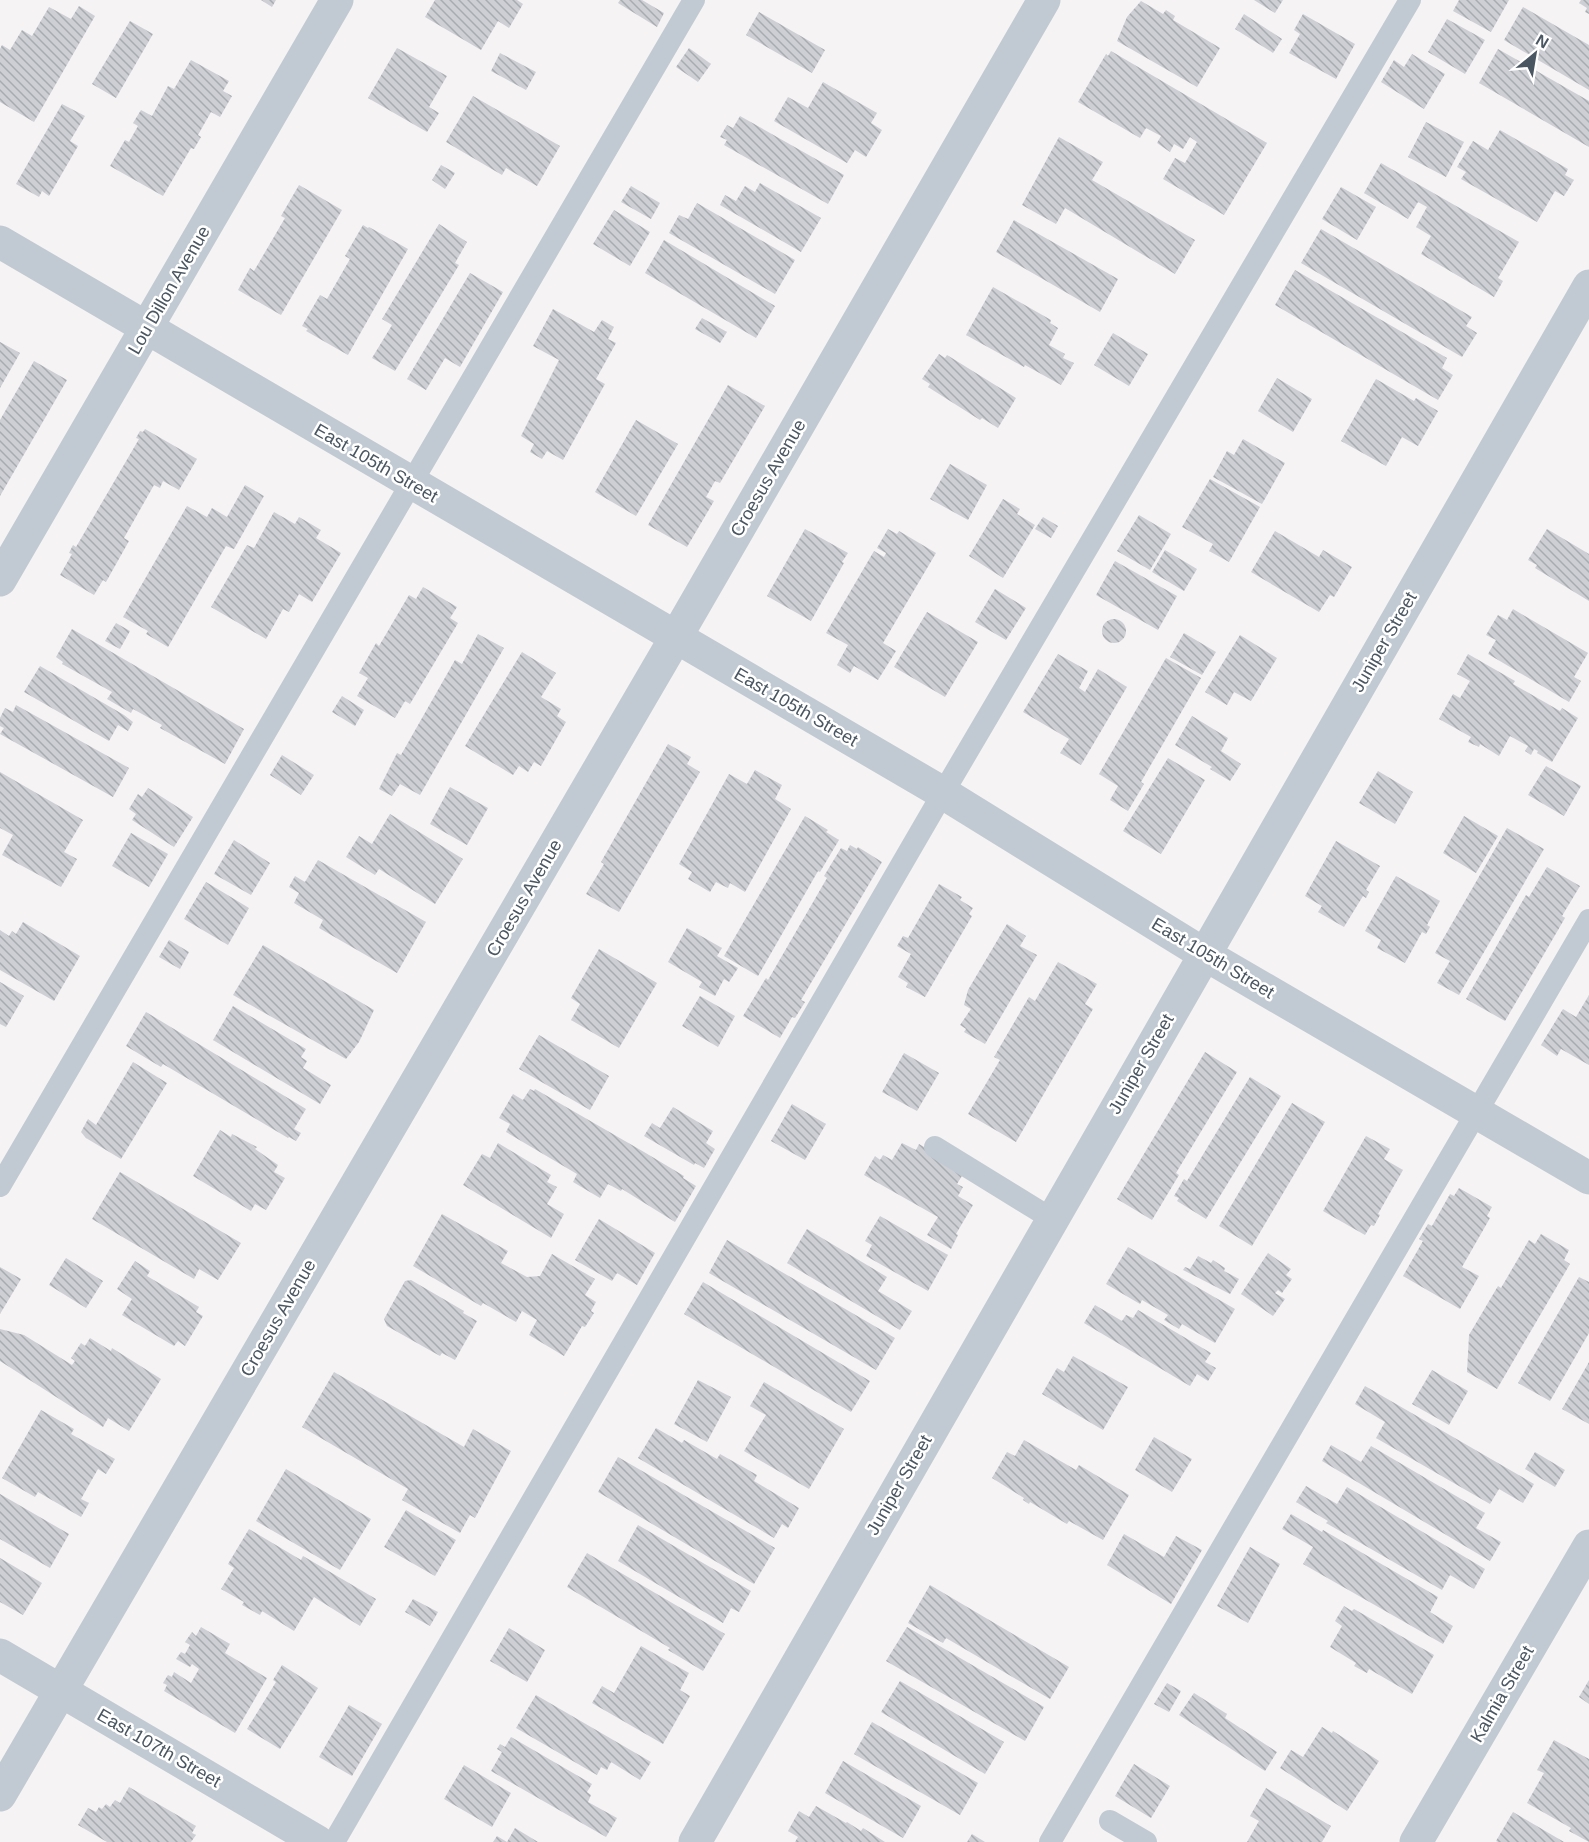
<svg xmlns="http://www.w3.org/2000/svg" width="1589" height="1842" font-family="Arial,sans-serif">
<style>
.building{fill:url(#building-back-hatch)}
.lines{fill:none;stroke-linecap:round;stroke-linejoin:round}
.service{stroke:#c1cad2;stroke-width:22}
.minor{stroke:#c1cad2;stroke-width:33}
.labels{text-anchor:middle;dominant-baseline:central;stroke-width:5;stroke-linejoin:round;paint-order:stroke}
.street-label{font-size:18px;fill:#4a5661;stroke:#fff}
</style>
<defs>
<pattern id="building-back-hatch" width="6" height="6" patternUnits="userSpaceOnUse" patternTransform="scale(1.5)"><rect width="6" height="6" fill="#cdcfd5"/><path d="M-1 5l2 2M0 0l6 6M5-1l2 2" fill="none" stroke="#a8abb0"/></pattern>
</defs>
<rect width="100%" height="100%" fill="#f5f3f3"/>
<path class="building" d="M261,0H276L272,7Z
M435,0H517L523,4L509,28L498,21L481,50L425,17Z
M620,0H642L664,13L657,27L618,3Z
M1254,0H1283L1275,13Z
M1459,0H1509L1491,32L1453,11Z
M1581,0H1589V14L1585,12L1587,8L1579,3Z
M1141,1L1163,14L1166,10L1175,16L1173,20L1220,48L1197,87L1117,41L1127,17Z
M79,6L95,16L34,122L0,102V49L2,45L10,50L22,30L32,36L49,7L71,19Z
M1523,7L1589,45V90L1504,40Z
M759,12L825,50L812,73L746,35Z
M1244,14L1282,39L1273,53L1235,29Z
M1303,14L1355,44L1336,79L1289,53L1300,34L1294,30Z
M1447,19L1485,40L1465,74L1428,52Z
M130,21L153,34L116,98L92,84Z
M397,48L447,76L429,107L439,113L427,132L368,98Z
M689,48L711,64L698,82L676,67Z
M1498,49L1589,101V147L1479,83Z
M1111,51L1267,143L1224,215L1163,179L1175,158L1185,163L1197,142L1190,137L1183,149L1174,144L1170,152L1157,143L1161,136L1146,128L1140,138L1078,102L1106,54L1108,56Z
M500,53L536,72L526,90L491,71Z
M1412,54L1445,74L1424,109L1381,82L1394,60L1404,67Z
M191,60L229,81L223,91L232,96L220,117L211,112L198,135L201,137L194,149L191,148L163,196L110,166L125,140L129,142L138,126L133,123L141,110L152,116L168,86L174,89Z
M823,82L877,113L871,123L882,130L866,157L855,150L847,163L774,121L788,97L808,108Z
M473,96L560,146L537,186L506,168L502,175L446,142Z
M62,104L85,116L70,141L78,146L49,196L42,191L39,197L16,184Z
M740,116L844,175L828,204L724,145L727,140L720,137L727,125L733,128Z
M1426,122L1464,142L1446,177L1408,157Z
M1500,130L1568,169L1565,175L1574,180L1564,196L1555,191L1537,222L1461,179L1466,172L1457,167L1473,141L1488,150Z
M1059,137L1103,162L1092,180L1195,240L1175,274L1065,208L1056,224L1022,205Z
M1381,163L1519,242L1498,278L1503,281L1494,297L1421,254L1431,236L1416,227L1427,207L1418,202L1408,219L1364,193Z
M441,165L455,173L445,189L432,180Z
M760,183L821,218L801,252L720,205L725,195L736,201L745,186L755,192Z
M299,185L342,210L281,315L238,290L250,268L254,271L285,218L281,216Z
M631,186L660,203L651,219L621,202Z
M1341,187L1376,207L1357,240L1322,219Z
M697,203L795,260L775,294L669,233L679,215L688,219Z
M614,210L650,232L630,266L593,244Z
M1014,220L1118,279L1100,312L996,252Z
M439,224L467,242L455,263L459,265L395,371L372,358L392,325L382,319Z
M363,225L368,228L369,227L408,249L348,355L306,331L308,329L302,326L320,295L327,299L350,259L345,256Z
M1321,229L1472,317L1466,326L1477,333L1462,357L1301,263Z
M664,240L775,306L756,338L645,273Z
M1295,270L1447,358L1442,368L1453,375L1438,400L1275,305Z
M470,273L503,292L460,367L445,358L426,390L407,379Z
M993,287L1051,320L1050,323L1058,328L1049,345L1065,354L1063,358L1074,363L1061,385L1025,365L1024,367L966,335Z
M553,309L594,332L602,320L614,327L608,339L616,343L596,379L605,384L563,460L547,451L542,459L530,452L534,444L521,436L559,360L533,346Z
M702,318L727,332L720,343L695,329Z
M1113,333L1148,354L1129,386L1094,365Z
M0,342L20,353L0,388Z
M939,354L945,358L947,355L1016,398L998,428L982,418L980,420L928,387L930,384L922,379Z
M34,361L67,380L0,496V420Z
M1277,378L1312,399L1293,432L1258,411Z
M1376,379L1414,401L1416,398L1438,411L1418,446L1402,437L1386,466L1341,441Z
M728,385L765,406L720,483L715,481L706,497L714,501L687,547L648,525Z
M636,420L678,444L636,516L595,492Z
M145,429L197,459L179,490L163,481L160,488L154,485L124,538L129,541L106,582L103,580L94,595L60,575L72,554L69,553L73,545L76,547L139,439L136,438L140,431L143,432Z
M1243,439L1285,463L1262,504L1213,477L1227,451L1234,455Z
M950,464L987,485L968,520L930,499Z
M1210,479L1260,507L1229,562L1209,551L1213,544L1182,527Z
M245,485L264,496L234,549L226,546L168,647L146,634L148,631L123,617L187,506L207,517L212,508L227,517Z
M1003,499L1020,509L1017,514L1035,525L1003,578L969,556Z
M274,512L295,524L299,517L321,530L316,538L341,553L312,602L299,594L289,612L283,609L266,639L211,607L247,545L254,548Z
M1139,515L1171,534L1150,570L1117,551Z
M1043,517L1058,526L1051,538L1035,529Z
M805,529L848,553L842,562L844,563L811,621L767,596Z
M888,529L897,534L899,531L936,553L883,643L896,651L878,680L854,666L850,673L837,665L848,645L826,633L874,551L884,557L886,553L877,548Z
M1547,529L1589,554V601L1535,568L1537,565L1528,560Z
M1275,531L1319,557L1323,550L1352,567L1334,597L1330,595L1319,612L1251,572Z
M1165,550L1197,569L1184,591L1152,572Z
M1115,561L1177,596L1158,630L1096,595Z
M423,587L457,607L450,618L458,623L410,704L405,701L395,718L357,696L368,678L359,673L376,643L379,646L409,595L416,599Z
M995,589L1026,608L1006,640L975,622Z
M1513,609L1588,653L1574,677L1581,681L1569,702L1488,654L1496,640L1486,635L1498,615L1507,620Z
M927,612L978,642L945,697L894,667Z
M1102 631a12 12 0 1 1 24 0a12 12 0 1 1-24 0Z
M116,623L130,631L120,649L105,641Z
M72,629L244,729L225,764L160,728L162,725L133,709L131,713L107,699L112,692L62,664L63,662L56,657Z
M1184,633L1216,652L1202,675L1170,657Z
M478,634L504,648L420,795L400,784L392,796L379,789L397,753L401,755L455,660L462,664Z
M1240,635L1277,658L1251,701L1234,692L1227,705L1205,692Z
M522,652L556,673L541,697L561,709L557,716L566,722L541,766L534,762L528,772L519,766L513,775L465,746Z
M1058,654L1088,671L1079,688L1085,692L1098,669L1127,687L1081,765L1060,753L1069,739L1023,712Z
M1468,654L1515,681L1513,684L1560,711L1562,708L1578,718L1552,762L1537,753L1538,751L1534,749L1531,755L1525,751L1528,746L1510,736L1499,756L1480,744L1479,747L1468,742L1471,737L1439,719L1453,694L1460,698L1470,681L1457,674Z
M1166,658L1201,678L1141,782L1144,784L1128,811L1110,800L1118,786L1099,774Z
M40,666L124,715L133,722L128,731L118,725L109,741L24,692Z
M342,696L364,710L355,726L332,712Z
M16,705L129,768L113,797L0,734L4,728L0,726V718L5,708L13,712Z
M1192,716L1228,738L1221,751L1241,764L1230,781L1210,769L1212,767L1175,745Z
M668,744L691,757L687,764L700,772L619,912L586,894L604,864L601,862Z
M282,755L314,775L301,795L270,775Z
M1168,758L1205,780L1161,854L1123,831Z
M1546,766L1581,786L1564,816L1528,795Z
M755,770L782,785L775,799L791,809L745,892L730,883L728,888L716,882L710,892L688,879L692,872L679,864L729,774L747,784Z
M1378,771L1413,792L1395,824L1359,803Z
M0,772L83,820L64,852L77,859L61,887L2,855L13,835L0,828Z
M450,787L488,808L467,845L430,824Z
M148,788L193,817L174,847L132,820L136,814L129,809L138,794L142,797Z
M390,814L463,859L435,904L379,869L375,875L346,857L359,836L372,844Z
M805,816L828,830L826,832L839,840L820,872L818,871L758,976L724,956Z
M1464,816L1498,836L1476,873L1443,853Z
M1507,828L1544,849L1459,995L1437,983L1450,961L1435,953Z
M131,833L168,854L149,887L112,866Z
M234,840L270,863L251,895L214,874Z
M1336,841L1380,866L1366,890L1369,892L1366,898L1363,896L1344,927L1318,912L1322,906L1305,896Z
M850,845L857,849L858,847L882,862L801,1000L805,1002L795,1018L792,1017L780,1038L743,1016L766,978L768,980L827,878L824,876L841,848L847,851Z
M318,860L426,922L397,973L319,928L323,920L294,903L299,893L289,887L295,876L305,882Z
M1547,867L1580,886L1562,916L1565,918L1505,1021L1466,999L1526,895L1529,897Z
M1396,876L1440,901L1427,925L1430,927L1426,934L1422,932L1405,963L1377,948L1381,940L1365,931Z
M206,882L249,908L228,945L184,919Z
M939,884L962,897L960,900L973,908L969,914L972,916L925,997L906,987L908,983L898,977L911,954L897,946L903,936L908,938Z
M23,922L80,956L54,1001L0,970V930L9,936L12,931L16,934Z
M1007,924L1026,936L1020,946L1037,955L985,1044L964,1032L966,1029L960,1025L971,1009L964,1005L968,990Z
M687,928L722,948L717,956L738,968L729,982L724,979L715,996L699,987L702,982L668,962Z
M169,940L189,952L180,969L159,957Z
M263,945L374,1010L359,1042L346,1059L233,995Z
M599,949L657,983L619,1048L571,1020L580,1004L571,998Z
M1058,962L1097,984L1085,1004L1093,1009L1016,1142L968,1114L1000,1060L994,1057L1029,997L1035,1001Z
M0,982L24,996L6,1027L0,1024Z
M1589,995V1065L1561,1049L1557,1056L1541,1045L1563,1009L1576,1017Z
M700,996L735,1016L718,1047L682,1026Z
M233,1006L306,1049L301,1057L307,1061L303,1068L331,1085L320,1104L213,1040Z
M146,1012L306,1109L294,1129L301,1133L296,1141L289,1137L288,1138L163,1064L161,1067L126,1046Z
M539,1035L609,1076L590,1110L519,1069Z
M1205,1052L1237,1072L1176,1173L1179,1175L1152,1220L1117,1199Z
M904,1053L939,1073L917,1111L882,1092Z
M133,1062L167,1083L121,1159L86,1138L81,1132L88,1119L96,1125Z
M1250,1077L1281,1096L1206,1219L1177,1201L1179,1198L1174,1196L1184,1179L1187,1181Z
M530,1089L534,1091L535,1089L644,1152L684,1176L683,1178L696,1186L675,1222L622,1189L621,1191L608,1184L600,1198L573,1182L577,1174L506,1132L510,1124L499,1118L513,1094L523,1100Z
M1292,1103L1325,1122L1252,1246L1219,1226Z
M792,1104L826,1124L805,1160L771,1141Z
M673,1107L713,1131L706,1143L715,1149L704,1168L695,1163L694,1165L644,1136L652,1123L660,1128Z
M220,1130L231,1137L232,1134L257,1147L255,1149L278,1165L274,1172L285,1178L266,1210L255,1204L251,1211L193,1176Z
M1366,1136L1390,1149L1384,1159L1403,1170L1378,1214L1380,1215L1374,1226L1371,1225L1365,1235L1323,1211Z
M498,1143L551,1175L547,1182L557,1187L547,1204L564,1214L551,1238L463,1185L482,1154L490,1158Z
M902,1143L916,1150L919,1144L965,1171L957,1184L963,1187L958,1196L973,1205L956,1234L958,1235L951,1249L927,1235L938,1217L864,1175L875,1156L880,1160L883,1155L892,1160Z
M120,1172L241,1243L218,1280L199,1269L194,1279L92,1219Z
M1459,1188L1492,1207L1487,1216L1490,1218L1462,1267L1479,1276L1460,1309L1403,1276L1423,1241L1419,1239L1428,1224L1432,1226L1450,1194L1454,1196Z
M442,1214L508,1251L501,1263L527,1277L540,1276L552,1254L595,1279L585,1295L596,1302L591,1311L594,1313L585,1327L582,1326L564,1356L529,1335L537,1320L522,1311L516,1322L483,1303L481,1306L413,1266Z
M880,1216L948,1255L928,1291L866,1256L872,1245L865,1241Z
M599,1219L655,1253L637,1285L617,1273L612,1281L575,1260Z
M807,1229L887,1277L878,1291L912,1311L900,1330L787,1263Z
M1541,1234L1569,1250L1564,1260L1570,1264L1497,1389L1467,1372L1469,1335L1498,1286L1501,1288L1529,1240L1535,1244Z
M727,1240L895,1338L876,1370L709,1273Z
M1128,1247L1235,1309L1215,1343L1182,1324L1179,1329L1164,1320L1168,1315L1142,1300L1140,1304L1106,1284Z
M1268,1253L1291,1269L1286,1275L1292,1279L1282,1293L1278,1290L1275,1293L1285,1299L1273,1316L1241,1294Z
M1198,1256L1211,1263L1213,1260L1225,1268L1224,1271L1239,1279L1230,1294L1183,1270L1185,1267L1190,1269Z
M66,1258L103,1281L86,1308L49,1285Z
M135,1261L150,1271L147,1276L199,1307L196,1312L203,1316L185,1346L178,1341L174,1346L122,1315L132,1299L117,1289Z
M0,1267L21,1279L0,1314Z
M1579,1277L1589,1282V1333L1550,1401L1518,1383Z
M411,1280L464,1311L463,1313L477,1321L455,1360L442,1353L440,1356L387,1326L384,1319L405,1281Z
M703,1282L870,1381L851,1412L684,1314Z
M1095,1305L1122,1321L1126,1315L1133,1318L1138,1310L1211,1353L1205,1362L1216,1368L1208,1381L1197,1374L1190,1386L1084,1323Z
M0,1329L24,1335L72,1365L75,1361L71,1358L81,1343L85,1346L90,1338L111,1351L112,1348L161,1379L129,1431L108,1418L103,1427L0,1361Z
M1073,1356L1128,1387L1103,1430L1042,1394L1057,1368L1064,1372Z
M1589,1362V1424L1562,1409Z
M1432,1370L1468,1391L1449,1425L1412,1404Z
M334,1372L464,1447L473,1429L511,1451L475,1518L470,1515L460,1533L402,1500L408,1489L302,1427Z
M698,1380L731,1397L707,1442L674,1424Z
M764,1382L844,1429L809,1489L744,1451L766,1415L750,1406Z
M1365,1386L1534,1484L1523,1503L1499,1489L1490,1504L1376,1438L1385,1422L1355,1404Z
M41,1410L74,1429L71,1434L115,1459L106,1474L98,1469L81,1499L89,1503L81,1517L38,1492L35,1497L2,1478Z
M656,1428L682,1443L684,1440L717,1459L720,1454L757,1475L754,1481L799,1508L788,1528L782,1524L774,1538L638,1458Z
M1154,1437L1192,1459L1172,1492L1135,1470Z
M1024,1440L1076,1470L1079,1465L1129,1495L1103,1540L1069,1521L1067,1524L1030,1502L1029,1504L1023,1500L1024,1498L992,1478L1007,1452L1015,1456Z
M1331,1445L1361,1462L1371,1446L1485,1513L1476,1528L1501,1542L1490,1561L1322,1461Z
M1535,1452L1565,1470L1555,1487L1525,1469Z
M618,1457L775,1548L754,1584L598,1492Z
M286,1469L371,1519L340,1570L256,1521Z
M1306,1486L1337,1504L1347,1487L1485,1569L1474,1589L1450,1575L1442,1590L1326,1523L1328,1521L1296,1502Z
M0,1494L69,1534L50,1568L0,1539Z
M406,1510L456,1540L435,1576L384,1547Z
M1291,1514L1322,1532L1323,1530L1438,1597L1430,1612L1453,1626L1443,1644L1303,1564L1313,1547L1282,1529Z
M638,1525L751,1591L739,1612L731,1608L723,1623L618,1561Z
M249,1529L301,1560L303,1556L376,1599L360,1626L314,1597L294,1631L262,1611L260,1615L242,1605L244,1602L221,1589L234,1568L228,1564Z
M1124,1534L1164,1557L1176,1536L1202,1550L1171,1604L1107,1565Z
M1250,1547L1280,1564L1248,1623L1217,1606Z
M587,1553L725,1634L703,1671L668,1650L670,1648L567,1587Z
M0,1558L42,1583L23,1615L0,1602Z
M930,1585L1069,1667L1050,1699L946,1638L943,1643L908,1623Z
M413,1599L438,1612L430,1626L405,1612Z
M1344,1606L1352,1611L1354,1609L1434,1655L1412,1694L1369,1669L1367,1673L1354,1666L1356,1663L1330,1647L1342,1626L1335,1621Z
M201,1627L230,1644L225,1653L267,1678L235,1733L164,1691L167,1685L163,1683L168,1675L172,1677L174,1672L191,1683L199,1669L192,1664L190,1667L176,1659L181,1652L185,1654L190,1645L185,1642L192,1632L196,1636Z
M907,1627L1044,1707L1025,1741L886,1661Z
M509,1628L545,1650L527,1682L490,1661Z
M641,1646L689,1673L680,1690L690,1696L663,1744L592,1703L602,1686L614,1693Z
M282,1665L318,1688L280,1749L247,1729L276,1682L273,1680Z
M1589,1680V1704L1579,1697Z
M900,1681L1004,1742L985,1774L881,1712Z
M1167,1683L1181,1691L1169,1712L1154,1704Z
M1194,1693L1227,1714L1225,1718L1277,1752L1265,1771L1179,1715Z
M536,1695L651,1762L640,1780L611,1762L607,1770L601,1767L597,1775L516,1728Z
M349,1705L382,1724L352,1776L319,1757Z
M872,1722L978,1783L960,1815L854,1754Z
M1322,1727L1332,1733L1333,1731L1379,1761L1347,1811L1280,1768L1291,1750L1303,1757Z
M511,1737L592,1784L587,1792L591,1795L588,1802L617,1818L606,1837L491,1771L502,1752L497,1749L500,1744L505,1747Z
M1554,1740L1589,1759V1842L1569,1831L1571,1828L1527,1803L1544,1773L1537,1770Z
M843,1761L921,1806L903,1838L825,1793Z
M1134,1764L1170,1786L1151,1818L1115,1796Z
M464,1765L511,1793L492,1827L444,1799Z
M129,1787L196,1826L192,1833L196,1835L191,1842H107L78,1825L88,1808L96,1812L99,1807L102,1809L106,1804L110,1807L115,1800L120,1803Z
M1266,1788L1331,1826L1322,1842H1247L1259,1821L1250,1816Z
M816,1806L846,1823L847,1822L861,1831L863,1828L885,1842H795L798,1837L788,1831L799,1811L809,1817Z
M1513,1812L1564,1842H1498L1496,1841Z
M515,1828L538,1842H493L497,1836L507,1842Z
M972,1834L985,1842H967Z"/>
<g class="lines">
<path class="service" d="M935,1147L1052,1219
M0,1186L694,0
M1110,1821L1146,1842
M334,1842L943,793L1410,0
M1050,1842L1589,920"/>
<path class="minor" d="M0,242L943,793L1204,954L1589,1178
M0,580L337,0
M0,1655L318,1842
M0,1795L676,637L1044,0
M695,1842L1589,286
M1416,1842L1589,1546"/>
</g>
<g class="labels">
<g class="street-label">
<text transform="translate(169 290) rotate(-60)">Lou Dillon Avenue</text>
<text transform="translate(376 463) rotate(30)">East 105th Street</text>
<text transform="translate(768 478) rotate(-60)">Croesus Avenue</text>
<text transform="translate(1384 642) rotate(-60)">Juniper Street</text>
<text transform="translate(796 707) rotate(30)">East 105th Street</text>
<text transform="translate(524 898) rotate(-60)">Croesus Avenue</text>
<text transform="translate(1213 958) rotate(31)">East 105th Street</text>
<text transform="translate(1141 1064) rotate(-60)">Juniper Street</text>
<text transform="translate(278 1318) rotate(-60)">Croesus Avenue</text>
<text transform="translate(899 1485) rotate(-60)">Juniper Street</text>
<text transform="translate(1502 1694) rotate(-60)">Kalmia Street</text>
<text transform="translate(159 1748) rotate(30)">East 107th Street</text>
</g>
</g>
<g transform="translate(1535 54) rotate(30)" stroke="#ffffff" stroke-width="4.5" paint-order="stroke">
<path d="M0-4.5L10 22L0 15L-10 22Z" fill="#4a5661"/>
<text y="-9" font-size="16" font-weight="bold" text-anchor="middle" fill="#4a5661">N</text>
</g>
</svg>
